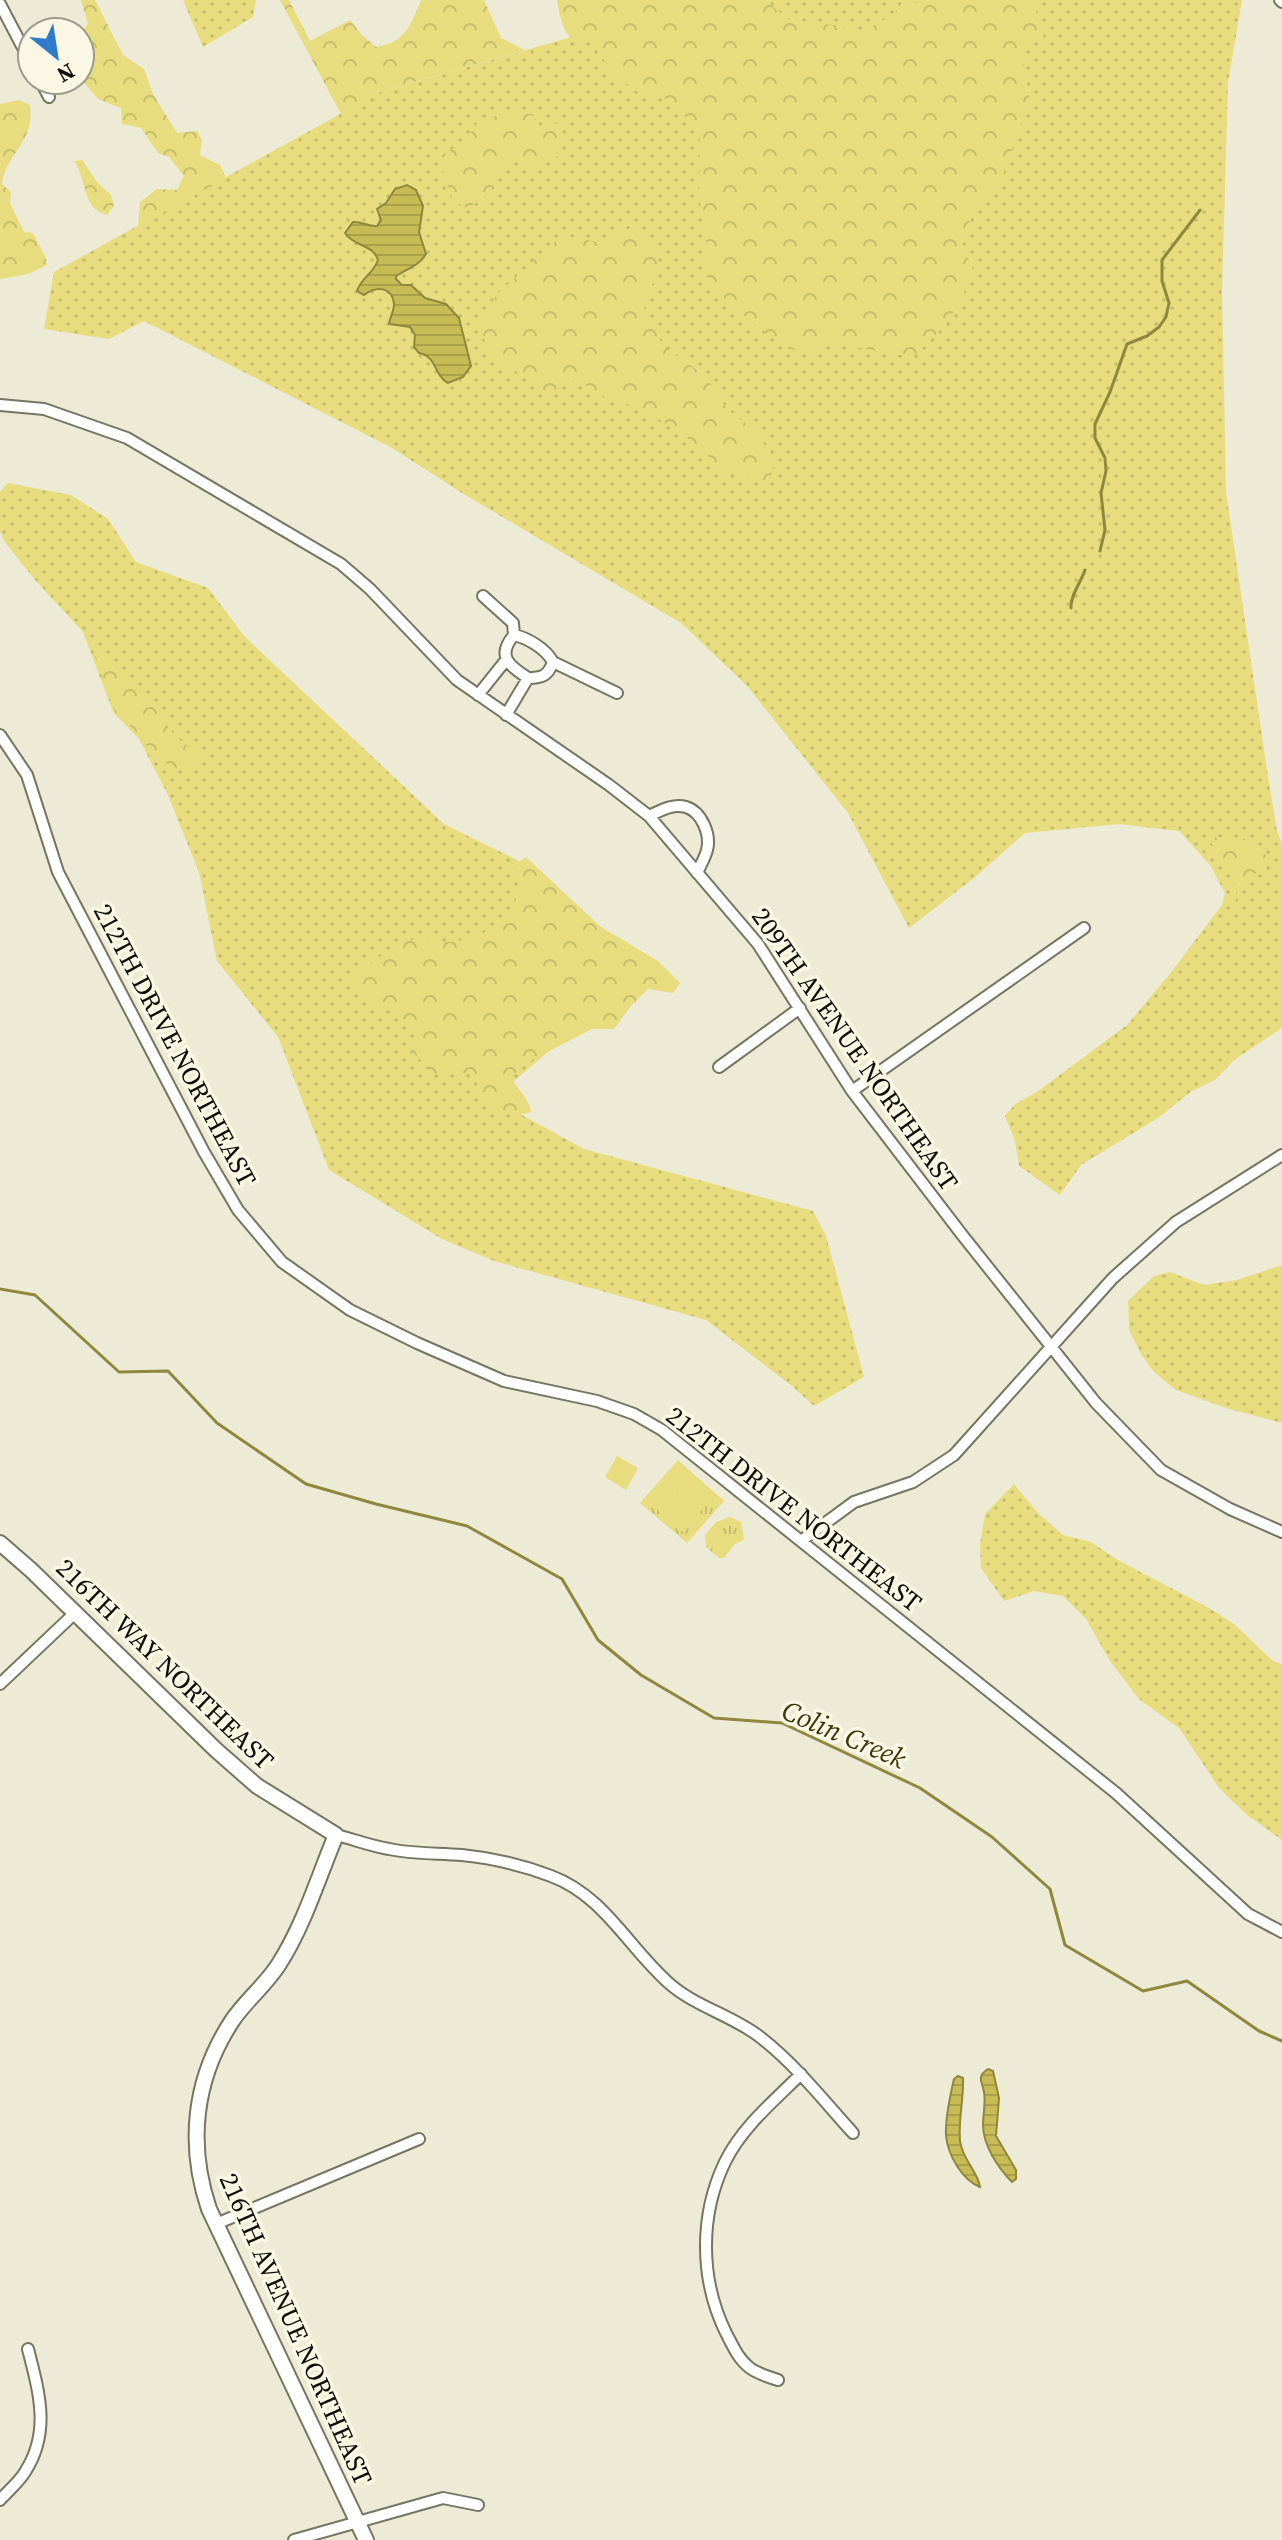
<svg xmlns="http://www.w3.org/2000/svg" width="1282" height="2540" font-family="'Source Serif 4',serif">
<style>
.grass{fill:url(#grass-dots)}
.forest{fill:url(#forest-crowns)}
.park{fill:url(#park-tufts)}
.pitch{fill:#e7dd7f}
.water{fill:url(#water-rules);stroke:#8f873d;stroke-width:2}
.lines{fill:none;stroke-linecap:round;stroke-linejoin:round}
.stream{stroke:#8f873d;stroke-width:3}
.street-casing{stroke:#767562;stroke-width:14}
.secondary-casing{stroke:#767562;stroke-width:18}
.street{stroke:#fff;stroke-width:10}
.secondary{stroke:#fff;stroke-width:14}
.labels{text-anchor:middle;dominant-baseline:central;stroke-width:7;stroke-linejoin:round;paint-order:stroke}
.street-label{font-size:26px;fill:#0e0d07;stroke:#faf8e4}
.water-label{font-size:28px;font-style:italic;fill:#3a3507;stroke:#faf8e4}
</style>
<defs>
<pattern id="grass-dots" width="8" height="8" patternUnits="userSpaceOnUse" patternTransform="scale(2)"><rect width="8" height="8" fill="#e7dd7f"/><path d="M2 2h.1M6 6h.1" fill="none" stroke="#c5bc6c" stroke-width="1.8" stroke-linecap="round"/></pattern>
<pattern id="forest-crowns" width="20" height="18" patternUnits="userSpaceOnUse" patternTransform="scale(2)"><rect width="20" height="18" fill="#e7dd7f"/><path d="M2 6a3 3 0 1 1 6 0M12 15a3 3 0 1 1 6 0" fill="none" stroke="#c5bc6c"/></pattern>
<pattern id="park-tufts" width="24" height="20" patternUnits="userSpaceOnUse" patternTransform="scale(2)"><rect width="24" height="20" fill="#e7dd7f"/><path d="M3 7l-1-3M5 7V3M7 7l1-3M15 17l-1-3M17 17v-4M19 17l1-3" fill="none" stroke="#c5bc6c"/></pattern>
<pattern id="water-rules" width="6" height="5" patternUnits="userSpaceOnUse" patternTransform="scale(2)"><rect width="6" height="5" fill="#c6bb54"/><path d="M0 2.5h6" fill="none" stroke="#a9a048"/></pattern>
</defs>
<rect width="100%" height="100%" fill="#edebd6"/>
<path class="grass" d="M183,0H256L253,17L203,47Z
M687,0H1242L1228,83L1222,292L1226,492L1267,770L1277,831L1282,843V1028L1234,1060L1215,1080L1192,1091L1158,1118L1081,1165L1060,1195L1019,1166L1015,1141L1005,1116L1015,1104L1037,1092L1127,1025L1169,975L1222,905L1225,893L1210,865L1179,831L1119,824L1025,833L974,878L909,928L848,813L748,687L681,623L462,493L392,448L144,321L109,339L44,329L54,272L380,92L592,31Z
M8,483L71,495L108,519L136,562L208,588L245,637L444,824L523,863L577,1027L493,1099L584,1149L813,1211L826,1236L864,1377L814,1406L792,1386L706,1320L494,1261L442,1239L329,1170L278,1037L217,961L199,872L167,793L139,739L113,712L83,632L35,580L4,541L0,531V492Z
M1282,1265V1423L1229,1409L1176,1390L1154,1372L1141,1354L1129,1330L1128,1301L1154,1276L1170,1272L1204,1285L1237,1280Z
M1014,1484L1038,1513L1063,1535L1091,1542L1116,1559L1209,1608L1234,1624L1273,1661L1282,1664V1840L1247,1815L1219,1788L1180,1729L1139,1699L1110,1661L1086,1619L1063,1596L1034,1591L1004,1601L981,1568L980,1544L985,1514Z"/>
<path class="forest" d="M81,0H95L123,55L144,69L153,94L177,133L197,131L202,140L200,155L220,165L226,178L138,226L140,202L157,189L177,190L184,176L169,157L158,153L141,128L122,124L121,108L98,99L80,78V34L88,24Z
M280,0H289L310,41L350,20L362,35L376,47C405,43 411,25 421,0H484L501,38L525,50L380,92L341,114Z
M557,0H764L790,20L841,26L863,31L893,15L901,4L964,0H1041L1036,10L1044,38L1021,48L1030,101L1003,174L972,216L961,240L973,269C959,310 946,328 912,357L827,342L812,354L787,348L755,325L725,299L705,274L707,247L699,195L700,133L682,113L662,96L644,97L615,75L590,41L576,44C562,32 560,16 557,0Z
M19,100L30,105C35,143 6,153 2,184L11,192L10,203L24,232L33,233L46,258L47,265L28,274L0,279V104Z
M505,113L532,114L540,126L557,123L567,139L558,156L531,169L514,159L497,170L491,193L468,208L454,202L443,176L444,154L466,140L478,122Z
M82,160L97,182L111,195L114,206L107,215C81,208 88,181 74,161Z
M630,228L656,247L659,275L641,301L663,346L704,375L728,410L755,430L775,461L769,483L726,472L678,430L639,408L602,396L577,379L548,393L488,353L480,323L497,294L563,235L601,243Z
M100,648L153,706L176,737L199,755L191,775L149,755L145,740L115,712L95,656Z
M1219,837L1250,839L1273,863L1250,877L1234,903L1237,889L1223,860L1208,838Z
M526,857L601,927L658,961L680,983L673,993L648,989L631,1006L614,1029H592L526,1063L511,1077C517,1089 529,1098 531,1112C496,1123 488,1100 471,1074L452,1072L437,1075L411,1051L421,1033L406,1020L364,998L352,982C366,964 401,938 425,938C433,938 441,943 449,942C479,940 514,922 518,890C519,882 515,872 514,865Z"/>
<path class="park" d="M678,1460L724,1501L687,1543L640,1503Z
M730,1517L741,1522L744,1540L735,1544L724,1558H719L706,1547L705,1535L716,1522Z"/>
<path class="pitch" d="M617,1456L638,1468L626,1490L605,1477Z
M681,1472L711,1499L699,1513L669,1486Z
M664,1491L695,1518L682,1532L652,1505Z"/>
<path class="water" d="M407,185L416,190L423,206L419,232L426,254C419,266 408,268 396,276V279L402,285H411L425,298L446,304L459,318L471,366L463,377L448,383C434,376 437,356 419,353L414,347L415,335L410,327L389,324C390,317 394,311 394,304C392,286 376,286 364,295L357,291C361,278 374,273 378,260C373,244 354,247 345,233L353,222C362,221 368,227 377,226L381,220L377,209L386,203L395,189Z
M988,2069L993,2071L999,2098L996,2136L1016,2170V2179L1012,2182C998,2168 983,2145 983,2125C983,2114 986,2102 984,2092C982,2081 976,2077 988,2069Z
M958,2076L963,2078C964,2099 958,2120 960,2141C962,2159 978,2172 980,2187C962,2180 948,2155 946,2136C945,2118 950,2096 954,2079Z"/>
<g class="lines">
<path class="stream" d="M1100,551L1105,530L1101,493L1106,471L1105,458L1095,438V424L1110,392L1127,344L1147,336L1159,327L1166,317L1169,303L1162,281V260L1200,210
M1071,608C1070,596 1081,582 1085,570
M0,1289L35,1295L119,1372L168,1371L217,1423L306,1484L376,1504L467,1526L562,1579L598,1640L641,1675L714,1718L782,1723L920,1788L992,1837L1050,1889L1065,1945L1143,1991L1187,1981L1259,2031L1282,2041"/>
<g class="street-casing">
<path id="street" d="M1280,0L1282,2
M0,4L32,65
M40,80L49,97
M0,405L44,409L127,438L341,564L370,589L457,680L609,785L649,816L758,944L852,1091L963,1236L1096,1403L1161,1470L1230,1509L1282,1532
M483,596L513,623L514,635
M514,635C528,638 546,649 553,662C548,676 542,678 528,678C509,666 496,656 514,635Z
M553,662L617,693
M478,695L506,660
M506,715L528,678
M0,735L27,775L58,872L204,1152L238,1210L282,1262L350,1310L417,1343L504,1381L597,1401L634,1414L662,1430L1116,1793L1248,1914L1282,1932
M649,816C660,811 673,803 686,807C702,812 711,835 707,850C705,858 700,866 697,873
M719,1067L800,1008
M852,1091L1084,928
M801,1541L854,1502L913,1482L954,1455L1113,1278L1176,1222L1282,1155
M0,1684L76,1612
M336,1835C353,1839 371,1846 389,1849C412,1854 438,1853 462,1855C492,1858 522,1865 551,1876C605,1896 629,1949 671,1985C697,2007 733,2016 760,2037C796,2065 823,2100 853,2133
M216,2224L419,2139
M778,2380C769,2377 758,2374 750,2368C738,2359 733,2346 726,2333C700,2280 699,2216 725,2162C742,2127 774,2101 801,2074
M0,2500C8,2491 19,2482 25,2472C51,2432 39,2392 28,2349
M294,2540L443,2498L478,2505"/>
</g>
<g class="secondary-casing">
<path id="secondary" d="M0,1543L31,1570L216,1750L257,1786L336,1835C318,1878 304,1925 279,1964C266,1985 245,2001 232,2021C194,2079 187,2144 209,2209L366,2540"/>
</g>
<use href="#street" class="street"/>
<use href="#secondary" class="secondary"/>
</g>
<g class="labels">
<g class="street-label">
<text transform="translate(175 1045) rotate(62)">212TH DRIVE NORTHEAST</text>
<text transform="translate(855 1049) rotate(55)">209TH AVENUE NORTHEAST</text>
<text transform="translate(794 1509) rotate(38)">212TH DRIVE NORTHEAST</text>
<text transform="translate(165 1664) rotate(44)">216TH WAY NORTHEAST</text>
<text transform="translate(296 2329) rotate(66)">216TH AVENUE NORTHEAST</text>
</g>
<g class="water-label">
<text transform="translate(844 1734) rotate(23)">Colin Creek</text>
</g>
</g>
<g transform="translate(56 56) rotate(150)"><circle r="38" fill="#faf8e4" stroke="#9c9a8c" stroke-width="2"/>
<path d="M0-6L14 30L0 20L-14 30Z" fill="#307bcc"/>
<text y="-12" font-size="22" font-weight="bold" text-anchor="middle" fill="#0e0d07">N</text>
</g>
</svg>
